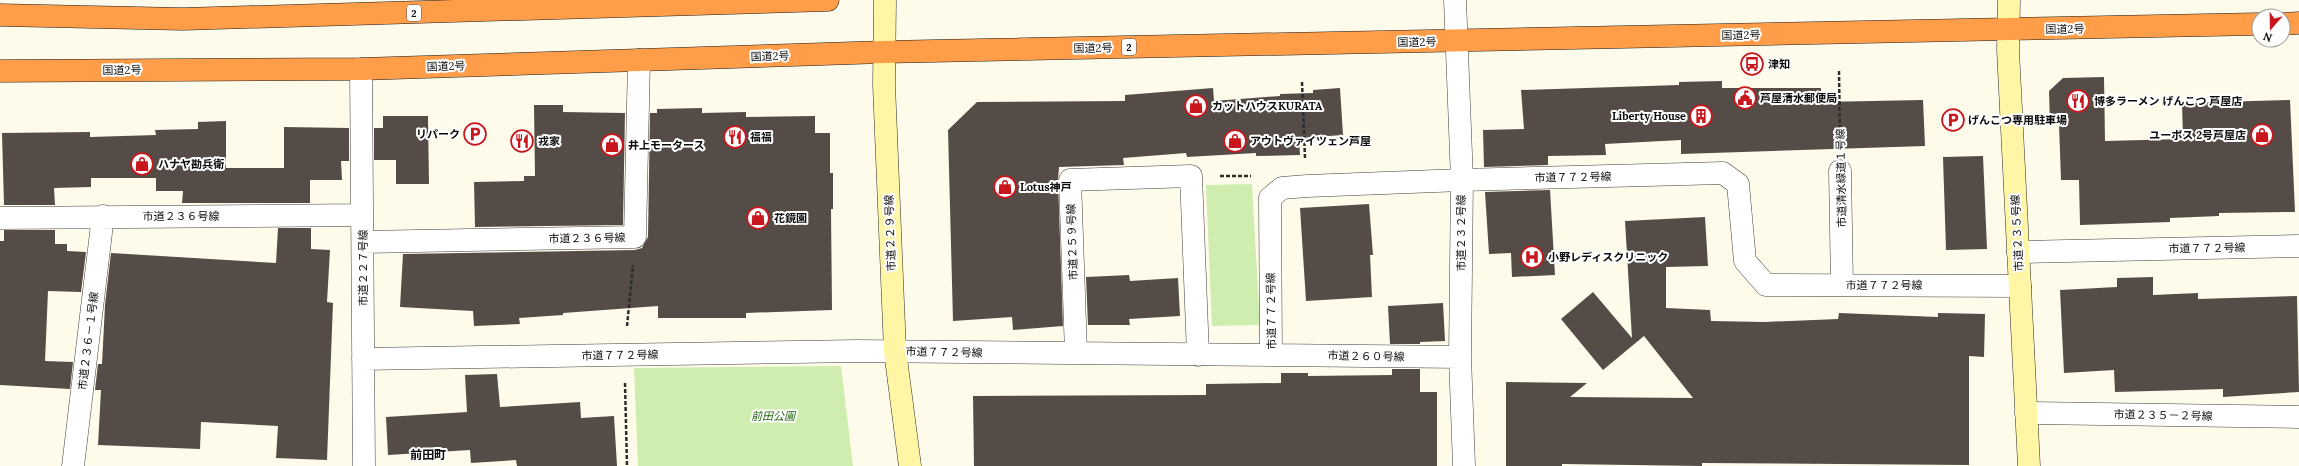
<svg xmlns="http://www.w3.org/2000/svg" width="2299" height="466" font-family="Lora,'Noto Sans JP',serif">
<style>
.green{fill:#cfedaf}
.building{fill:#554c47}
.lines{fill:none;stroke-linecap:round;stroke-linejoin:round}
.street-casing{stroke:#3e3e3e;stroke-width:23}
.secondary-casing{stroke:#2d2d2d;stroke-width:23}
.highway-casing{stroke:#1c1c1c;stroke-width:23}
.path{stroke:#2d2d2d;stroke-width:2.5;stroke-dasharray:4 2;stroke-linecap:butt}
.street{stroke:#fff;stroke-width:22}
.secondary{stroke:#fff6a5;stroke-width:22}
.highway{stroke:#ff9d48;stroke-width:22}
.labels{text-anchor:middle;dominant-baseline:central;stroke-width:4;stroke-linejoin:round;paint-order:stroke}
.shield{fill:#fff;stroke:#545454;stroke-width:1}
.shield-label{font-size:10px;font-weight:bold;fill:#0b0b0b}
.street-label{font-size:11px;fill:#0b0b0b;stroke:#fff}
.poi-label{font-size:11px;font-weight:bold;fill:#0b0b0b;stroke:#fff;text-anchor:start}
.park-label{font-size:11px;font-style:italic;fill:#266916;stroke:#fff}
.neighbourhood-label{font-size:12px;font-weight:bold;fill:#0b0b0b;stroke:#fff}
</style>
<rect width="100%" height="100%" fill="#fffbea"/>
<path class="green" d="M1252,184L1260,325L1212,326L1206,185Z
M841,366L853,466H638L634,368Z"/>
<path class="building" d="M2104,77L2105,141L2183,139L2182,103L2290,100L2295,212L2219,213V216L2170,218V222L2080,225L2079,180H2061L2059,124H2050L2049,91L2063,78Z
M1722,81V88H1821V102L1923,100L1925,146L1681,154V140L1605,144L1606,155L1548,156V165L1484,167L1483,130L1524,129L1521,90L1679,85V82Z
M1213,88L1214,101L1280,96V94L1313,93V90L1340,88L1343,135L1299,138L1300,155L1256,156V153L1187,157L1186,153L1123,158L1124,165L1059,167L1058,180L1063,326L1013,330L1012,317L953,321L948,130L977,102L1125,101V95Z
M534,105H563V112L625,113L623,225L475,227L474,182L524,181V176H535Z
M702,108V113L746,112V117L815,116V133H830V173H833V209H831L832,310L746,313V318H658V306L563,313V315L519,318L520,324L474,326L473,311L400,307L403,254L635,250L642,248L648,237L650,113H657V109Z
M383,116H428L429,184H396V160H374V128H383Z
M226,121V168H284V127L349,128V161H341L342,180H310V203H182L183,191H156V178H91V187L54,188L55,205H4L2,133L90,132V137L156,135L155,130L198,129V122Z
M1983,156L1987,249L1946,250L1943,157Z
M1550,190L1555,275L1512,277L1511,253L1489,254L1485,192Z
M1369,204L1373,255H1370L1372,297L1306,301L1300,208Z
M1705,217L1708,266L1666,267V308L1710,310L1711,321L1764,322L1838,319L1839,313L1938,317V313L1985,314L1984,357L1969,356V465L1702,463V466L1562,464V466H1506V382L1587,383L1570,397L1693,398L1644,336L1603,370L1561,319L1593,292L1632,338L1625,221Z
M278,228H311V249L330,250L327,302L333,303L327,460L276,458L278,426L201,422L200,449L98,445L101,390H95L98,364H102L105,305L111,253L276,263Z
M4,230H55V244H67V251L86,252L81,292L48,291L45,361L73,362L70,389L0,385V241H4Z
M1129,275L1130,281L1178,278L1180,316L1129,319L1130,325H1088L1086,277Z
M2153,277V295L2198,293V299L2297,296L2299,392L2223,397V389L2115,392L2114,370L2064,373L2060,290L2117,287V278Z
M1443,303L1445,341L1420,342V344H1390L1388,306Z
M1392,369H1420V392H1437V466H974L973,396L1206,395V384L1281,383V373H1308V376L1392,375Z
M497,374L500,407L580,402L581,418L614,416L617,466H517L516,460L471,463L470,450L388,455L386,417L467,412L465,375Z"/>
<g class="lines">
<g class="street-casing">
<path id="street" d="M1455,0L1462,180L1460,357L1464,466
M361,69L364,466
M1840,171L1842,285
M0,218L362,215
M363,242L635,237L639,60
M2018,252L2299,246
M1076,353L1070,180L1191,176L1198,355
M1271,355L1460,357
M363,359L857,351L1271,355L1270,198L1282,188L1307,186L1462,180L1723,173L1738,184L1745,261L1766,285L2020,286
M2026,413L2299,417
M73,466L103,216"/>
</g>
<g class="secondary-casing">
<path id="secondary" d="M885,0L884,85L895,351L910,466
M2009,0L2008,50L2029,466"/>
</g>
<g class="highway-casing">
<path id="highway" d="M0,15L183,19L828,0
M2283,24L2299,23
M0,71L361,69L884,52L2259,24"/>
</g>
<path class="path" d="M1839,71L1840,143
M1302,82L1305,158
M1220,176H1251
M627,326L633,265
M625,383L627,466"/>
<use href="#street" class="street"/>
<use href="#secondary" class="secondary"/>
<use href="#highway" class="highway"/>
</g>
<defs>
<g id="bus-ring" transform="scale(1.15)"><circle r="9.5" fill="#fff" stroke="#c9161d" stroke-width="1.5"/><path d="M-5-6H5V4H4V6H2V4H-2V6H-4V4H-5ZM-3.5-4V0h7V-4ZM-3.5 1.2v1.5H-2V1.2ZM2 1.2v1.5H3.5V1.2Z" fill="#c9161d"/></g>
<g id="civic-ring" transform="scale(1.15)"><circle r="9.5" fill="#fff" stroke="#c9161d" stroke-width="1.5"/><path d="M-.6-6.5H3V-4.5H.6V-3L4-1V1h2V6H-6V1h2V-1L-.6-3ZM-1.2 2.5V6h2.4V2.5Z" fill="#c9161d"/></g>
<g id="restaurant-ring" transform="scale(1.15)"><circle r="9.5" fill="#fff" stroke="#c9161d" stroke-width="1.5"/><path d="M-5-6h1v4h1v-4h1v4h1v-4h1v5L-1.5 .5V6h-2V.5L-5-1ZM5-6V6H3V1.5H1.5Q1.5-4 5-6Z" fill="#c9161d"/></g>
<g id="shop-ring" transform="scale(1.15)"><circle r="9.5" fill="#fff" stroke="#c9161d" stroke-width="1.5"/><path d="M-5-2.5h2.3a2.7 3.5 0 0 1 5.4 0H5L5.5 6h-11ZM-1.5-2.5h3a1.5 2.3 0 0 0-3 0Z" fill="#c9161d"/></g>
<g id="building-ring" transform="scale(1.15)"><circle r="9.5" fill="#fff" stroke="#c9161d" stroke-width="1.5"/><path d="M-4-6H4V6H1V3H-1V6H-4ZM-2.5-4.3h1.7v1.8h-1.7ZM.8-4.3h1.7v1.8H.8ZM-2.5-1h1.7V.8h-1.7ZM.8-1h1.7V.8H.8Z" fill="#c9161d"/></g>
<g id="parking-ring" transform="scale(1.15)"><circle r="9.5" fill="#fff" stroke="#c9161d" stroke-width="1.5"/><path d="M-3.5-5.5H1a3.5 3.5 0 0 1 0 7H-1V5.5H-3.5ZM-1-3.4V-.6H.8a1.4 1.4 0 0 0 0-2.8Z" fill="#c9161d"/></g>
<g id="hospital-ring" transform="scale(1.15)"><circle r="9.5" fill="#fff" stroke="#c9161d" stroke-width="1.5"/><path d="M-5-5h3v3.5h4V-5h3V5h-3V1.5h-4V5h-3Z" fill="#c9161d"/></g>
</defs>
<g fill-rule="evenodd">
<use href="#bus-ring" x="1752" y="64"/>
<use href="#civic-ring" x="1745" y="98"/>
<use href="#restaurant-ring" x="2078" y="101"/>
<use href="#shop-ring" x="1196" y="106"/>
<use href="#building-ring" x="1701" y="116"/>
<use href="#parking-ring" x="1953" y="120"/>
<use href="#parking-ring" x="475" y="134"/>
<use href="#shop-ring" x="2262" y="135"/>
<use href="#restaurant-ring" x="735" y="137"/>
<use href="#restaurant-ring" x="522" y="141"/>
<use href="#shop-ring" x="1235" y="141"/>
<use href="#shop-ring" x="612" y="145"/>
<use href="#shop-ring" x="142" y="164"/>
<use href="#shop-ring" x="1005" y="187"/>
<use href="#shop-ring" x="758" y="218"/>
<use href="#hospital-ring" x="1532" y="257"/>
</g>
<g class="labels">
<g class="shield">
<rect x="407" y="5" width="14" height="16" rx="3"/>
<rect x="1122" y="39" width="14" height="16" rx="3"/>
</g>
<g class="shield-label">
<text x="414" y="13">2</text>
<text x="1129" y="47">2</text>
</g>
<g class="street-label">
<text transform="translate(2065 29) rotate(-1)">国道2号</text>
<text transform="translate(1741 35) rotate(-1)">国道2号</text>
<text transform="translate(1417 42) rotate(-1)">国道2号</text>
<text transform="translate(1093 48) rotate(-1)">国道2号</text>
<text transform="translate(770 56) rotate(-2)">国道2号</text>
<text transform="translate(446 66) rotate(-2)">国道2号</text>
<text transform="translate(122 70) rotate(-1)">国道2号</text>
<text transform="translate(1573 177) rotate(-1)">市道７７２号線</text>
<text transform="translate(1841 178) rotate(-91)">市道清水緑道１号線</text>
<text x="181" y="216">市道２３６号線</text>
<text transform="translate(890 233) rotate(-92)">市道２２９号線</text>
<text transform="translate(1461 233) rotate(-90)">市道２３２号線</text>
<text transform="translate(2017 233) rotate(-93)">市道２３５号線</text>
<text transform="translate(587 238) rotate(-1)">市道２３６号線</text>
<text transform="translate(1072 242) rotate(-92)">市道２５９号線</text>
<text transform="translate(2207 248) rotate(-1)">市道７７２号線</text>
<text transform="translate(363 268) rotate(-90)">市道２２７号線</text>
<text x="1884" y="285">市道７７２号線</text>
<text transform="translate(1271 311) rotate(-91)">市道７７２号線</text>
<text transform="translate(88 341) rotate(-83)">市道２３６－１号線</text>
<text transform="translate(944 352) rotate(1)">市道７７２号線</text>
<text transform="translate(620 355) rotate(-1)">市道７７２号線</text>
<text transform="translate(1366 356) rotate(1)">市道２６０号線</text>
<text transform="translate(2163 415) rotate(1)">市道２３５－２号線</text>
</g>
<g class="poi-label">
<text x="1768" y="64">津知</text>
<text x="1760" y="98">芦屋清水郵便局</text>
<text x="2094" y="101">博多ラーメン げんこつ 芦屋店</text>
<text x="1212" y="106">カットハウスKURATA</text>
<text x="1686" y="116" text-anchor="end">Liberty House</text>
<text x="1968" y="120">げんこつ専用駐車場</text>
<text x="460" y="134" text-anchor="end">リパーク</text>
<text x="2246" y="135" text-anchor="end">ユーポス 2号芦屋店</text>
<text x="750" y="137">福福</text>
<text x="538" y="141">戎家</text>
<text x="1250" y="141">アウトヴァイツェン芦屋</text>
<text x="628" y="145">井上モータース</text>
<text x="158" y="164">ハナヤ勘兵衛</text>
<text x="1020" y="187">Lotus神戸</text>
<text x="774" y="218">花鏡園</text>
<text x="1548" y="257">小野レディスクリニック</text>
</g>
<g class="park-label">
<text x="773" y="416">前田公園</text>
</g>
<g class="neighbourhood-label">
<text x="428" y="454">前田町</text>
</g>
</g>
<g transform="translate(2271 28) rotate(200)"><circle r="19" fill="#ffffff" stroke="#9d9d9d"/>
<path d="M0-3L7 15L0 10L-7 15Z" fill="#c9161d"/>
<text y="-6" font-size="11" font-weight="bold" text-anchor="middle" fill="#0b0b0b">N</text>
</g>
</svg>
